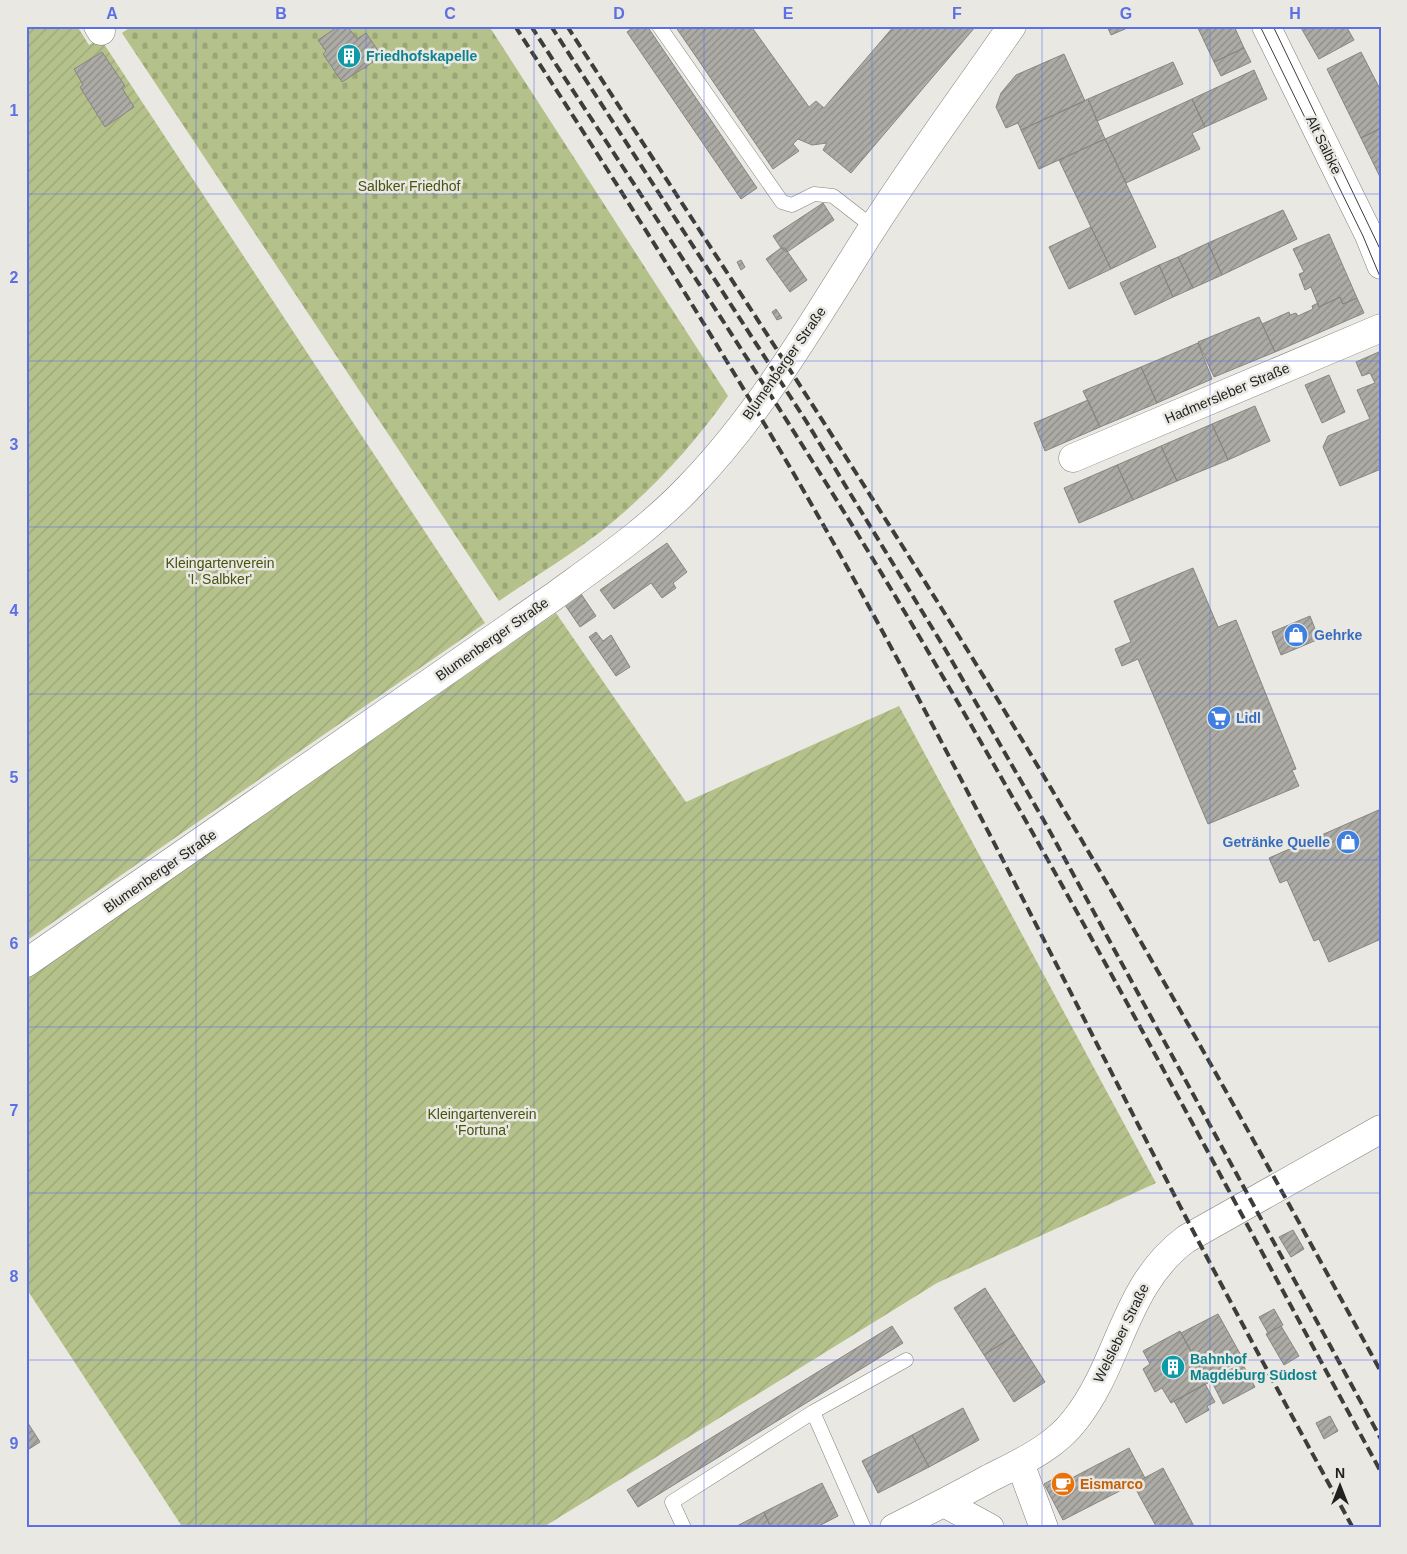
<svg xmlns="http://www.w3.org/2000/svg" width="1407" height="1554" font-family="Helvetica,sans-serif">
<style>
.cemetery{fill:url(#cemetery-stones)}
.garden{fill:url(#garden-furrows)}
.building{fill:url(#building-hatch);stroke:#878680}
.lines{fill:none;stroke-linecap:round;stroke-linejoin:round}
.lane-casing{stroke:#82807b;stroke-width:15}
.street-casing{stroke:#82807b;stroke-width:29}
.secondary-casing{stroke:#82807b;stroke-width:29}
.lane{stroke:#fff;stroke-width:14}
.street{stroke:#fff;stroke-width:28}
.secondary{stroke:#fff;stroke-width:28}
.tram{stroke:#3d3d3b;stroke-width:1}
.rail{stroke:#3d3d3b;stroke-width:4;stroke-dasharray:10 5;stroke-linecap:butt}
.grid{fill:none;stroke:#5b6fe6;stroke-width:1;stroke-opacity:0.55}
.labels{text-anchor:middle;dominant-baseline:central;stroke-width:5;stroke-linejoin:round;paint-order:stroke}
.culture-label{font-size:14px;font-weight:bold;fill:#0d838f;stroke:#e9e8e2;text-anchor:start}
.street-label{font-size:14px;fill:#21211f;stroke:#e9e8e2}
.park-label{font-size:14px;fill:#495310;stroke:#e9e8e2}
.shop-label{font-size:14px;font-weight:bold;fill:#366cbe;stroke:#e9e8e2;text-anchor:start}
.food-label{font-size:14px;font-weight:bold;fill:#c56008;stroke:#e9e8e2;text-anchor:start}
.neatline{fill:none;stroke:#5b6fe6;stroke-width:2}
.grid-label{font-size:16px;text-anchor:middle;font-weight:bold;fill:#5b6fe6}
</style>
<defs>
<pattern id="cemetery-stones" width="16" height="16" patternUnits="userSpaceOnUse" patternTransform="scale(1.25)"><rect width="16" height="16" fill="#b5c18a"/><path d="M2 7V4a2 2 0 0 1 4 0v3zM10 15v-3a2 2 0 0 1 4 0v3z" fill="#9ba677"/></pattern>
<pattern id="garden-furrows" width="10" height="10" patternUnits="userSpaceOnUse" patternTransform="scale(1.25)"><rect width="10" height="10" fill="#b5c18a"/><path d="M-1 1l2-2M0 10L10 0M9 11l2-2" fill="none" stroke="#9ba677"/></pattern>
<pattern id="building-hatch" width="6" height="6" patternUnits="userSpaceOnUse" patternTransform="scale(1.25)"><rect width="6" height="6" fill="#acaba5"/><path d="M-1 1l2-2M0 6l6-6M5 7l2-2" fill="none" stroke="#8c8b86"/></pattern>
</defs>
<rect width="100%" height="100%" fill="#e9e8e2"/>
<path class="cemetery" d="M132,26H489L728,396C700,436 668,472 632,505C593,542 544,570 499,601L122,33Z"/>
<path class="garden" d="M26,26H77L89,45L100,38L485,623L26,941Z
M556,613L686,802L899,706L1156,1183L937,1283L542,1528H183L26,1288V979Z"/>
<path class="building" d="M339,26H347L357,39L366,33L379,52L370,58L373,62L342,82L323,54L326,51L318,40Z
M635,26H647L757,188L741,199L627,32Z
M675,26H751L809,107L816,101L824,108L894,26H976L851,173L823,150L827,143L812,145L798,139L793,144L799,151L773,169Z
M1107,26H1132L1111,35Z
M1197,26H1234L1244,48L1214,62Z
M1300,26H1346L1354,40L1319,59Z
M1244,48L1251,62L1221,76L1214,62Z
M102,52L125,86L122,88L134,107L105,127L80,87L83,85L74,69Z
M1361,52L1381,91V128L1361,138L1327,69Z
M1064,54L1085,101L1021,130L1018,123L1006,128L996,107L1001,93L1016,75Z
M1173,62L1183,84L1097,121L1088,99Z
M1254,70L1267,99L1205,127L1192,99Z
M1088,99L1105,139L1039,169L1021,130Z
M1192,99L1205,127L1192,133L1200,149L1126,183L1105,139Z
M1381,128V179L1361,138Z
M1105,139L1156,247L1111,269L1059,160Z
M823,203L834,220L787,252L781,248L773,236Z
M1283,210L1297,239L1222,275L1208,243Z
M1091,227L1111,269L1069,289L1049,247Z
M1329,234L1357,298L1343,304L1340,297L1319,307L1311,287L1305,290L1299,274L1304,272L1293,249Z
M1208,243L1222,275L1193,288L1178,257Z
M781,248H785L807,280L790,292L766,259Z
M1178,257L1193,288L1173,297L1159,265Z
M741,260L745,267L741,270L737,262Z
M1159,265L1173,297L1135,315L1120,283Z
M1340,297L1343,304L1357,298L1364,313L1275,352L1262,324L1289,312L1290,315L1296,313L1298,316L1313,309L1312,306L1318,303L1319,307Z
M776,309L782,318L777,320L772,312Z
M1259,317L1275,352L1214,377L1198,342Z
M1198,343L1212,379L1157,403L1141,367Z
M1381,351V469L1340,486L1323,447L1328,436L1370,419L1357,390L1375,383L1370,373L1362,376L1356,362Z
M1141,367L1157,403L1100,427L1083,391Z
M1329,375L1345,412L1322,423L1305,385Z
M1088,400L1100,427L1045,451L1034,423Z
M1255,406L1270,441L1228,460L1212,424Z
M1212,424L1228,460L1177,481L1161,446Z
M1161,446L1177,481L1133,500L1117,465Z
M1117,465L1133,500L1079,523L1064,488Z
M667,543L687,572L673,583L676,588L662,598L651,583L614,609L600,590Z
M1193,568L1218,627L1236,620L1296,769L1292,770L1299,786L1208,824L1138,659L1122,666L1115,649L1131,642L1114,601Z
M579,591L596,616L580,627L563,602Z
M1310,616L1319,639L1281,655L1272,632Z
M596,632L603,641L611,635L630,667L616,676L589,637Z
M1381,809V939L1329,962L1319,939L1314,941L1287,880L1280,883L1269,858Z
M1293,1230L1304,1249L1291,1257L1279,1237Z
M985,1288L1015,1335L984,1355L954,1308Z
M1274,1309L1283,1325L1268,1333L1259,1317Z
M1218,1314L1243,1359L1206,1379L1181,1333Z
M892,1326L903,1343L638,1507L627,1490Z
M1281,1326L1299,1356L1284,1365L1266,1334Z
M1180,1331L1208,1383L1171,1403L1162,1388L1155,1392L1143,1369L1150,1364L1143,1351Z
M1015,1335L1045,1382L1014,1402L984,1355Z
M1242,1363L1255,1387L1223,1404L1211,1380Z
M1205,1384L1215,1402L1207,1406L1209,1410L1186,1423L1174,1401Z
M963,1408L979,1440L929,1467L912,1435Z
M1330,1416L1338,1431L1324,1439L1316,1423Z
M26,1420L40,1442L26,1451Z
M912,1435L929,1467L878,1493L862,1461Z
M1129,1448L1145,1478L1063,1520L1044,1484L1066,1472L1070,1479Z
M1163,1468L1195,1528H1157L1133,1484Z
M822,1483L838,1516L815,1528H771L764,1512Z
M764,1512L771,1528H733Z"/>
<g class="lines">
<g class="lane-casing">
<path id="lane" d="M659,26L782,202L792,205L814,194L833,196L873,227
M684,1528L672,1502L813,1412
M864,1528L813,1412L906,1360"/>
</g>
<g class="street-casing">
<path id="street" d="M98,26L101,31
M1073,458L1381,328
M26,963L553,597C601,562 651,528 691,485C764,409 816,317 872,229C916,160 965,94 1012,26
M1020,1463L1044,1528
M944,1503L990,1528
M894,1528C926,1512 957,1496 988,1479C1019,1463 1054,1448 1075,1420C1121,1362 1123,1286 1186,1239L1381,1129"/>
</g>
<g class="secondary-casing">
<path id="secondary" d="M1266,26L1369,235L1381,265"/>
</g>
<use href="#lane" class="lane"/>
<use href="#street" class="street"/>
<use href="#secondary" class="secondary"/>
<path class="tram" d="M1260,26L1363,236L1381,279
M1273,26L1381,251"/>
<path class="rail" d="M515,26C636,213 755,400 862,594C973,796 1075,1003 1181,1208C1237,1315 1295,1422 1353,1528
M531,26C667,236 807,444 933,660C1090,926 1233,1201 1381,1472
M551,26L806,421L945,649L1048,828L1381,1439
M567,26C699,230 832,432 960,638C1108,878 1246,1124 1381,1372"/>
</g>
<path class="grid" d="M196,26V1528M366,26V1528M534,26V1528M704,26V1528M872,26V1528M1042,26V1528M1210,26V1528M26,194H1381M26,361H1381M26,527H1381M26,694H1381M26,860H1381M26,1027H1381M26,1193H1381M26,1360H1381"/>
<defs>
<g id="building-disc" transform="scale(1.25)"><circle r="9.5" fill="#0f9aa8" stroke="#e9e8e2"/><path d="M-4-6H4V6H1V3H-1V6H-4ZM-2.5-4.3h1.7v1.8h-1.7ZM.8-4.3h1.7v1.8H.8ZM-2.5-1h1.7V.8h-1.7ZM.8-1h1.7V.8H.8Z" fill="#fff"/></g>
<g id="shop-disc" transform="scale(1.25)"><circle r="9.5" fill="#3f7fe0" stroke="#e9e8e2"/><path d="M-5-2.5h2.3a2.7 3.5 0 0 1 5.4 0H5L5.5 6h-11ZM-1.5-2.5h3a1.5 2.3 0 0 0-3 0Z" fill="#fff"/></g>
<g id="supermarket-disc" transform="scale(1.25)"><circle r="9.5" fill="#3f7fe0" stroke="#e9e8e2"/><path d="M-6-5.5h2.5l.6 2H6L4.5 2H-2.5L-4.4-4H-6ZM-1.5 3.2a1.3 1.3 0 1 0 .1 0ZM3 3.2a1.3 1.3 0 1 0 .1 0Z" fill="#fff"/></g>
<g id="cafe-disc" transform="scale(1.25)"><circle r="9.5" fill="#e8710a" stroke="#e9e8e2"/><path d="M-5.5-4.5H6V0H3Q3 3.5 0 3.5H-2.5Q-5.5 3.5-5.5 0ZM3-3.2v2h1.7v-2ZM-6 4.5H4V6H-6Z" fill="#fff"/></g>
</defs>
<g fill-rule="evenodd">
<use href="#building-disc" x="349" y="56"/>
<use href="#shop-disc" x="1296" y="635"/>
<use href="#supermarket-disc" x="1219" y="718"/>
<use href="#shop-disc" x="1348" y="842"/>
<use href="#building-disc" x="1173" y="1367"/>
<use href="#cafe-disc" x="1063" y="1484"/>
</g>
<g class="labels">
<g class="culture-label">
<text x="366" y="56">Friedhofskapelle</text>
<text x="1190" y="1359">Bahnhof<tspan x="1190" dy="16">Magdeburg Südost</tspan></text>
</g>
<g class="street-label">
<text transform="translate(1324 145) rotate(64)">Alt Salbke</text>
<text transform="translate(784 363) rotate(-55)">Blumenberger Straße</text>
<text transform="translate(1227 393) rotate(-23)">Hadmersleber Straße</text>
<text transform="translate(492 639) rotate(-35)">Blumenberger Straße</text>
<text transform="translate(160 871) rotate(-35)">Blumenberger Straße</text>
<text transform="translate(1121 1333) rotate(-64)">Welsleber Straße</text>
</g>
<g class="park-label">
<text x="409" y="186">Salbker Friedhof</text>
<text x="220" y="563">Kleingartenverein<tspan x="220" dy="16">'I. Salbker'</tspan></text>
<text x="482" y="1114">Kleingartenverein<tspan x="482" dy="16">'Fortuna'</tspan></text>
</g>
<g class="shop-label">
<text x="1314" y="635">Gehrke</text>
<text x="1236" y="718">Lidl</text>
<text x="1330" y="842" text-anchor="end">Getränke Quelle</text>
</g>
<g class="food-label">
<text x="1080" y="1484">Eismarco</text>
</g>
</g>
<rect width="1407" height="1554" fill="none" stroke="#e9e8e2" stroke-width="55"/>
<g transform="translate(1340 1486)" stroke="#e9e8e2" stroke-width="4" paint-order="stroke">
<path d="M0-4L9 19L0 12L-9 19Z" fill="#21211f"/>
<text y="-8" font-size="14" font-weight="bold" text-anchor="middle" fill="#21211f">N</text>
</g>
<rect x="28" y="28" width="1352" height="1498" class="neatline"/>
<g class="grid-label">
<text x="112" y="19">A</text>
<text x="281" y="19">B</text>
<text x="450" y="19">C</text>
<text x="619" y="19">D</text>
<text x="788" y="19">E</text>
<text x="957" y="19">F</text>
<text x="1126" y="19">G</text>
<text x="1295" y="19">H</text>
<text x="14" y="116">1</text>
<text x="14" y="283">2</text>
<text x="14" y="450">3</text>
<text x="14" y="616">4</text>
<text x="14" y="783">5</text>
<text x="14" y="949">6</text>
<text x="14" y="1116">7</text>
<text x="14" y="1282">8</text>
<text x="14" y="1449">9</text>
</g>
</svg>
